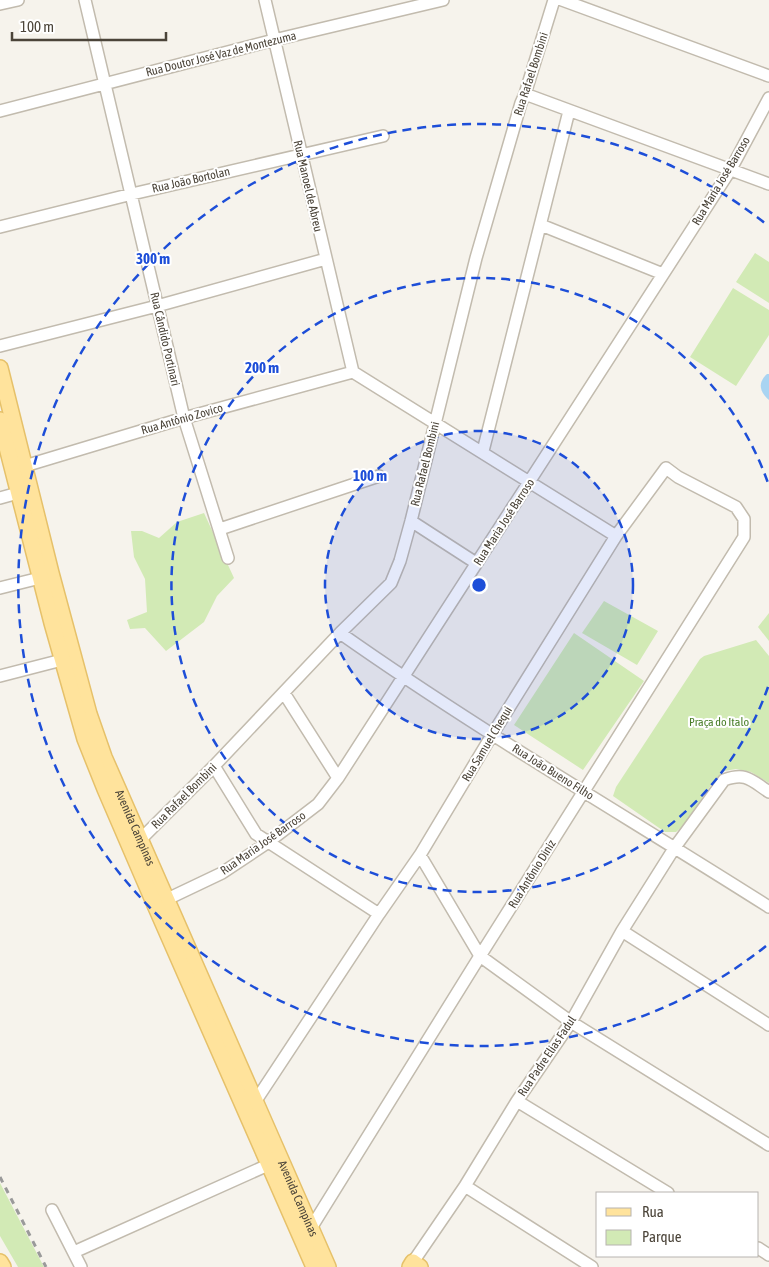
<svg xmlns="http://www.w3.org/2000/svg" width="769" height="1267" font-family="'Asap Condensed',sans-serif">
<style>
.green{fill:#d2eab5}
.water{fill:#a9d4f2}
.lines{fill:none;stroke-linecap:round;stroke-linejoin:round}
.minor-casing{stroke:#c2bbae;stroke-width:14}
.major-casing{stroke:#e6c16a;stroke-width:18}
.minor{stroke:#fff;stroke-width:11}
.major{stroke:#ffe39c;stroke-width:15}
.rail{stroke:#9a9a9a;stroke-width:3;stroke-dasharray:6 6;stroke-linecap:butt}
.ring{fill:none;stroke:#1d4ed8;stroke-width:2.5;stroke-dasharray:9 6}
.labels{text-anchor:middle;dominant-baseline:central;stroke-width:4;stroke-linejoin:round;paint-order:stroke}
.street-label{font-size:12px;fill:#4b4439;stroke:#fff}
.park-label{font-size:12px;fill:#4a7f2a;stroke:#fff}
.centre{fill:#1d4ed8;stroke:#fff;stroke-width:2.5}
.ring-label{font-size:15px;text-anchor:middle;font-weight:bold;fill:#1d4ed8;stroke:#fff;stroke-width:4;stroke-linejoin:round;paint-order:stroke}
</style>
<rect width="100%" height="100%" fill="#f6f3ec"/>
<path class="green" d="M755,253L769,262V303L736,282Z
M733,288L769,310V335L736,386L690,357Z
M204,513L234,578L217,596L204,622L166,651L145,628L130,629L127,620L147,612L145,579L134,557L131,531H142L159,538L177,522Z
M604,601L658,631L637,665L582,633Z
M769,613V641L758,627Z
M574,633L644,681L583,770L514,725Z
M756,640L769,656V783L751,772L736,769L724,771L714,781L683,826L676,832H665L613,796L616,787L700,659L704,656Z
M0,1183L44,1267H18L0,1236Z"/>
<path class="water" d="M767,374H769V400C760,392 757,383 767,374Z"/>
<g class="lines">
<g class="minor-casing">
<path id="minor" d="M85,0L184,418L228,558
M265,0L353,372
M562,0L769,76
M0,4L18,0
M525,94L769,184
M0,111L274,40L443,0
M541,225L663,274
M0,227L132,194L383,136
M0,346L157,306L326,259
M353,372L616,536
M483,451L569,111
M18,468L184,418L353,372
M0,498L18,493
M411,521L476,563
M220,529L379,476
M0,588L40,578
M340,633C479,731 626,816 769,907
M0,676L62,660
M284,693L338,778
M214,766L256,834L379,914
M140,840L214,766L340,633L391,583L400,561L411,521L476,258L521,103L525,94L554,0
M420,855L480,956L571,1022L769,1145
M159,903L222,873L267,843L318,804L338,778L731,169L769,98
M622,931L769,1025
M517,1101L668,1193
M255,1102L379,914L420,855L492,735L616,536L666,468L678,477L736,507L744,519V537L480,956L311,1228
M465,1186L592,1267
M52,1210L81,1267
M758,1248L769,1255
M74,1252L268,1165
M413,1262L465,1186L517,1101L571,1022L622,931L675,847L724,780C746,772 751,780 769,792"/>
</g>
<g class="major-casing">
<g id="major">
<path id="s1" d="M0,368L51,573L89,714L104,757L328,1267"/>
<path d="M0,420L52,623L85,739L105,789L155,905L314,1267"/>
<path d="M0,1262L3,1267"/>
<path d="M410,1267L413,1262L420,1267"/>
</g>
</g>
<use href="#minor" class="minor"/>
<use href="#major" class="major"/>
<path class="rail" d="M0,1177L46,1267"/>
</g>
<circle cx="479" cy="585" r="154" fill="#1d4ed8" fill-opacity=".12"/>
<g class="ring">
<circle cx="479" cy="585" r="154"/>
<path d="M768 687A307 307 0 1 1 768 483"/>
<path d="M766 946A461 461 0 1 1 766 224"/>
</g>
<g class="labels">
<g class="street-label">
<text transform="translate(221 54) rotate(-14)">Rua Doutor José Vaz de Montezuma</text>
<text transform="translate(531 74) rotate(-72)">Rua Rafael Bombini</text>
<text transform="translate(191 180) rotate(-13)">Rua João Bortolan</text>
<text transform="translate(721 181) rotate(-59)">Rua Maria José Barroso</text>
<text transform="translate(308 186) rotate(77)">Rua Manoel de Abreu</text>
<text transform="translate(165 339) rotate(77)">Rua Cândido Portinari</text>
<text transform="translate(182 419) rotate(-16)">Rua Antônio Zovico</text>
<text transform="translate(425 464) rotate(-76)">Rua Rafael Bombini</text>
<text transform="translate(504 522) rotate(-57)">Rua Maria José Barroso</text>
<text transform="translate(487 744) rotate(-59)">Rua Samuel Chequi</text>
<text transform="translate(553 772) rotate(32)">Rua João Bueno Filho</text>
<text transform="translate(184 796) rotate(-45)">Rua Rafael Bombini</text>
<text stroke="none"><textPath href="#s1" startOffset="480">Avenida Campinas</textPath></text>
<text transform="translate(263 843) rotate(-35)">Rua Maria José Barroso</text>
<text transform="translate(532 874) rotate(-58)">Rua Antônio Diniz</text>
<text transform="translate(547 1056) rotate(-56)">Rua Padre Elias Fadul</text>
<text stroke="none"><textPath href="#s1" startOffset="885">Avenida Campinas</textPath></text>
</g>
<g class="park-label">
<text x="719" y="722">Praça do Italo</text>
</g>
</g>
<circle cx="479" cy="585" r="8" class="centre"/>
<g class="ring-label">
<text x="153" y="264">300 m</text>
<text x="262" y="373">200 m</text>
<text x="370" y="481">100 m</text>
</g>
<rect x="596" y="1192" width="162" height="65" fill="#ffffff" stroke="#b7b4b0"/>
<rect x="606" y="1208" width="25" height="8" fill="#ffe39c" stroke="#b7b4b0"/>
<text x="642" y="1217" font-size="15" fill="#4b4439">Rua</text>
<rect x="606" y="1230" width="25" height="15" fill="#d2eab5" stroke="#b7b4b0"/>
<text x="642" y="1242" font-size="15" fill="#4b4439">Parque</text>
<path d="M12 32v8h154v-8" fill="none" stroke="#4b4439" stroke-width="2.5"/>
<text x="20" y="32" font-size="15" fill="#4b4439" stroke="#ffffff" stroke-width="4" paint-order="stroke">100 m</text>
</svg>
